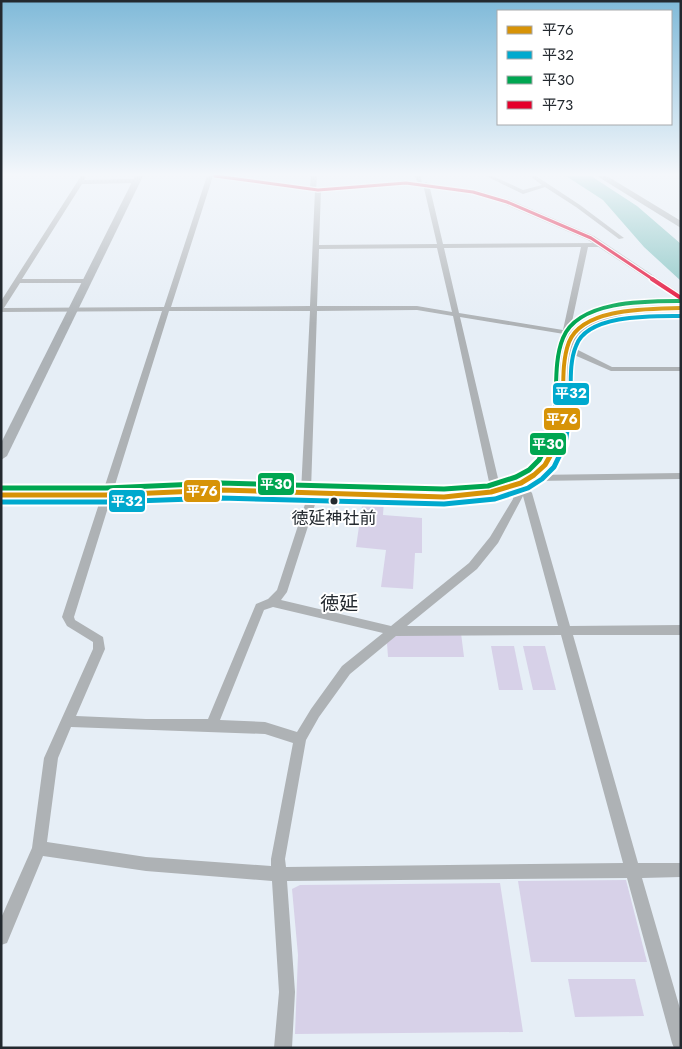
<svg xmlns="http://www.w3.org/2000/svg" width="682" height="1049" viewBox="0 0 682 1049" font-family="Jost,'Noto Sans JP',sans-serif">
	<rect width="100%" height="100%" fill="#e6eef6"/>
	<g fill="#d7d1e8">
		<path d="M363 499 384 500 383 515 422 518V553H415L413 589 381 587 386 550 356 547Z"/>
		<path d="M461 633 464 657H388L387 643 398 634Z"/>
		<path d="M491 646H514L523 690H499Z"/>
		<path d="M523 646H545L556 690H533Z"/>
		<path d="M626 880 647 962H531L518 881Z"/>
		<path d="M500 883 523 1032 295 1034 298 955 292 889 300 885Z"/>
		<path d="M568 979H635L644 1016 575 1017Z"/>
	</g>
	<path fill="#85c4c2" d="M566 176H591L637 206 681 244V281L644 247 603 200Z"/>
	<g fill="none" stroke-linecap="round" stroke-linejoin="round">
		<g fill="#aeb2b5" fill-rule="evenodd">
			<path d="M81 176H86L84 180 137 179 140 181 137 183 82 184 22 279H87L90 281 87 283H20L4 308 164 307 207 176H213L171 307 310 306 315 190 318 188 321 190 319 245 437 244 423 184 426 182 429 184 443 244 603 243 606 245 603 247H588L570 331 576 332V336L460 317 501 491 496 494 491 491 453 316 417 310 317 311 311 490H317L319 492 287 592 281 600 391 626 469 563 490 537 513 499 515 485 520 482 523 483 532 493 570 626 681 625V635H573L638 863H681V877L642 878 681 1012V1048H674L672 1043 627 878 287 881 295 992 292 1048H274L279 992 272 881 146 871 43 856 7 943 1 945V918L32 848 44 758 93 649V642L67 626 62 617 162 311 1 312V301ZM581 247 563 330 459 313 444 248ZM437 248 452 312 417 306H317L319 249ZM169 311H310L301 492 303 494 308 495 277 590 268 599 256 604 208 719H146L76 716 105 649 103 637 75 620 74 617ZM523 496 558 626H407L477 569 498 543ZM273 607 383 633 342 666 311 709 297 732 265 722 220 720 264 610ZM561 635 623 863 286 867 285 859 306 740 319 717 350 674 396 636ZM71 727 265 734 293 743 271 859V866L146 857 47 842 58 758Z"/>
			<path d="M311 176H317L316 189 313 191 310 189Z"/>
			<path d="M415 176H421L422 184H418Z"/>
			<path d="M486 176H493L523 190 542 185 530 176H536L580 205 624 238 619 239 576 207 545 187 523 194Z"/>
			<path d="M565 347 576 349 612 367H681V371H611L565 351Z"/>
			<path d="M681 473V479L533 481 528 478 533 475Z"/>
		</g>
		<g fill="#adb2b6" fill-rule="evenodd">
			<path d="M135 176H143L7 456 1 460V443Z"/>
			<path d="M210 176H231L318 188 406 181 476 190 510 200 594 236 681 294V301L588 240 504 204 472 194 406 185 318 192Z"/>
			<path d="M681 305V311C644 312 608 312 578 335 569 354 570 378 569 399 567 416 567 436 560 451 540 495 487 500 444 502L221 494 106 500H1V490H106L221 486 444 492C480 491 530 489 548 451 559 427 557 395 559 369 560 357 562 339 572 330 600 305 645 306 681 305Z"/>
		</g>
		<path fill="#a6acaf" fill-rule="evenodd" d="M597 176H607L681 221V228Z"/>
		<g stroke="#fff" stroke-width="7">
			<path id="bus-1-far1" d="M563 411C564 389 561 363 569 342 583 307 650 309 681 308"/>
		</g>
		<g stroke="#fff" stroke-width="9">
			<path id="bus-1" d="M1 495H106L221 490 444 497 491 492 521 483 534 475 545 465 558 442 563 410"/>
		</g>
		<g stroke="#fff" stroke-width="7">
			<path id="bus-2-far1" d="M570 411C572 390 568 365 576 346 587 314 653 316 681 316"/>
		</g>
		<g stroke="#fff" stroke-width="9">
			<path id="bus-2" d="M1 502H106L221 498 444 504 495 499 528 488 542 479 554 467 565 444 570 410"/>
		</g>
		<g stroke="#fff" stroke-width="7">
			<path id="bus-3-far1" d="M555 411C557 388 554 360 563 338 578 300 647 301 681 301"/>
		</g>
		<g stroke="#fff" stroke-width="9">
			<path id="bus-3" d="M1 488H106L221 483 444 489 488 486 516 477 529 470 539 460 550 439 556 410"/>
		</g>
		<g stroke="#fff" stroke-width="5.5">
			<path id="bus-4-far1" d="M215 176 318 190 406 183 473 192 507 202 591 238 654 280"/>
		</g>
		<g stroke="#fff" stroke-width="7">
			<path id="bus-4" d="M652 279 681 298"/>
		</g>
		<use href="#bus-1-far1" stroke="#d79307" stroke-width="4"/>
		<use href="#bus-1" stroke="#d79307" stroke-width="5"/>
		<use href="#bus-2-far1" stroke="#00a9ce" stroke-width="4"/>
		<use href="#bus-2" stroke="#00a9ce" stroke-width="5"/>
		<use href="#bus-3-far1" stroke="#00a651" stroke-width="4"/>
		<use href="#bus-3" stroke="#00a651" stroke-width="5"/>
		<use href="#bus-4-far1" stroke="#e4002b" stroke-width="3"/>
		<use href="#bus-4" stroke="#e4002b" stroke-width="4"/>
	</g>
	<linearGradient id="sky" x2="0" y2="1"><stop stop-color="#80bad9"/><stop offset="0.54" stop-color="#f4f7fb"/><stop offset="1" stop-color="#f4f7fb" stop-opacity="0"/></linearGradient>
	<rect width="682" height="323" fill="url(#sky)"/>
	<circle fill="#23292f" stroke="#fff" stroke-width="2" cx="334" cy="501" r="4.5"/>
	<g text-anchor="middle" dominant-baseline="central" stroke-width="4" stroke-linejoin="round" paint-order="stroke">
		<g font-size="17" fill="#23292f" stroke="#fff">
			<text x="334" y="518">徳延神社前</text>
		</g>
		<g font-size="19" fill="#23292f" stroke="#fff">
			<text x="339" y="603">徳延</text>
		</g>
	</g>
	<g stroke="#fff" stroke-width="2">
		<rect x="552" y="382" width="38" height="24" rx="5" fill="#00a9ce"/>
		<rect x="543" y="407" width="38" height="24" rx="5" fill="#d79307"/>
		<rect x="529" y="432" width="38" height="24" rx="5" fill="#00a651"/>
		<rect x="257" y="472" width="38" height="24" rx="5" fill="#00a651"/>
		<rect x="183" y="479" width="38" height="24" rx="5" fill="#d79307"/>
		<rect x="108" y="489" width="38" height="24" rx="5" fill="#00a9ce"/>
	</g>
	<g font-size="14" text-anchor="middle" font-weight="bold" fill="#fff">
		<text x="571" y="398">平32</text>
		<text x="562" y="424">平76</text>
		<text x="548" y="449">平30</text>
		<text x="276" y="489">平30</text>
		<text x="202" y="496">平76</text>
		<text x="127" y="506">平32</text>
	</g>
	<rect width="682" height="1049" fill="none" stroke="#23292f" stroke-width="5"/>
	<rect x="497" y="10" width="175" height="115" fill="#ffffff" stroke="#a7a9ac"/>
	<rect x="507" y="26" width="25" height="8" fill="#d79307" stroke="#a7a9ac"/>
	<text x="542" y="35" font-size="15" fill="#23292f">平76</text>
	<rect x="507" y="51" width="25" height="8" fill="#00a9ce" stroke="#a7a9ac"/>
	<text x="542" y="60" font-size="15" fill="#23292f">平32</text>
	<rect x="507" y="76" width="25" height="8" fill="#00a651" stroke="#a7a9ac"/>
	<text x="542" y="85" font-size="15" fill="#23292f">平30</text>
	<rect x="507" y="101" width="25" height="8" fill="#e4002b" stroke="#a7a9ac"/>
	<text x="542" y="110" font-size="15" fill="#23292f">平73</text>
</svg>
